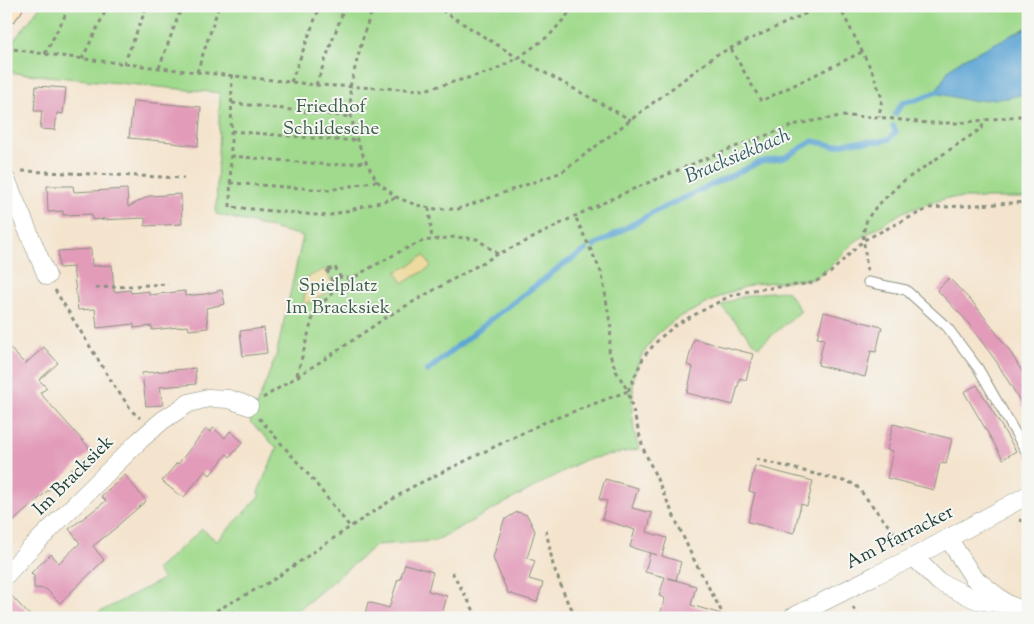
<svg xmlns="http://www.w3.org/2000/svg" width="1034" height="624" viewBox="0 0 1034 624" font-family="'Sorts Mill Goudy',serif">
	<rect width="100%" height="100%" fill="#f6f6f2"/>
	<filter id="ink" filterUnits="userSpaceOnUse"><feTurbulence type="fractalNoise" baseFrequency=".02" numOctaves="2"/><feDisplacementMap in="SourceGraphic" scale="10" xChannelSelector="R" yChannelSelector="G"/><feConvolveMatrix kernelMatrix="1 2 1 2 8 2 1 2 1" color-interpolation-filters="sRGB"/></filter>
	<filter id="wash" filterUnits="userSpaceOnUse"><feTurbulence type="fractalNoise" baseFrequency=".0096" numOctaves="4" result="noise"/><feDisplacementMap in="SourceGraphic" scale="20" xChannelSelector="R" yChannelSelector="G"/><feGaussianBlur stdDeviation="1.12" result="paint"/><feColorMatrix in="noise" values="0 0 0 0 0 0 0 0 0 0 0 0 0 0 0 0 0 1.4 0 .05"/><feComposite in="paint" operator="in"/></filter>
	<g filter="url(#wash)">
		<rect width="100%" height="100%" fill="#f4e4cd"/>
		<g fill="#a0da8d" stroke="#608c60">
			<path d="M40 6H1028V27L963 59 949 69 1007 98 1028 93V198H947L903 212 853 243 826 271 813 279 753 284 728 293 674 320 656 335 642 355 634 374 632 410 634 430 639 449 584 460 435 541 376 545 289 618H236L233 612 220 618H88L163 579 156 570 202 529 217 541 260 496 258 492 277 448 250 422 276 356 303 236 216 214 220 93 6 72V50L30 20Z"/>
			<path d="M787 291 801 311 758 347 721 306C741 294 763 292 787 291Z"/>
		</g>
		<g fill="#eeda9e" stroke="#868c69">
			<path d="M424 255 431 267 403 283 396 272 412 264Z"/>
			<path d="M325 269 333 285 330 291 303 305 308 277Z"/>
		</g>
		<path fill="#5da5d4" stroke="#3e7184" d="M1028 27V93L1007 98 971 101 935 93 949 69 963 59Z"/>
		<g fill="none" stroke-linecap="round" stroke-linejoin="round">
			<g stroke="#5da5d4" stroke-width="5.5">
				<path d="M895 114 903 102 918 99 942 90"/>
				<path d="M594 246 656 211 760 162 784 158 813 141 835 146 850 142 881 141 889 139 896 132 893 126"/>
				<path d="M427 371 480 328 561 266 586 250"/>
			</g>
		</g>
		<g id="blocks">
			<g fill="#e29bb9">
				<path d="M36 86 66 88 63 114 57 113 55 130 40 129 42 111H34Z"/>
				<path d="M133 101 201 107 198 146 172 143V142L129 138Z"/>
				<path d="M47 186H73L74 192 127 189 128 207 149 196 181 194 182 224 145 226V218L101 220 104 219 92 220V214L63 215V211L48 212Z"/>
				<path d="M91 249 92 266 112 265 114 292 130 290 131 293 149 291V295L185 291V296L205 294 222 290 225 304 206 308 208 328 189 330 188 326 152 330V326L134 328V324L97 328 95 309 78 310 73 267 59 268 58 251Z"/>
				<path d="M949 278 976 306 1009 350 1028 381V414L996 361 965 319 937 290Z"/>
				<path d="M824 312 882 327 876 352 871 351 865 377 818 365 824 339 817 338Z"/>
				<path d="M264 328 267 353 243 356 240 331Z"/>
				<path d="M694 339 753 354 746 380 740 378 733 405 687 393 693 367 687 365Z"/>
				<path d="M6 344 25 364 44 347 58 363 39 380 47 388 40 393 92 451 6 528Z"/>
				<path d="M195 368 196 384 160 387 163 405 146 406 142 373Z"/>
				<path d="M977 385 1016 451 1003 459 964 392Z"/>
				<path d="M893 424 952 439 946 464 940 463 934 490 887 478 893 451 887 450Z"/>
				<path d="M213 428 225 438 230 431 243 442 230 457 227 454 210 475 205 471 184 497 180 494 179 495 162 481 177 463 178 464 206 429 211 432Z"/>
				<path d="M755 466 813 481 807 506 801 504 794 533 748 522 755 493 749 491Z"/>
				<path d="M125 475 146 501 117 526V527L93 546 104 560 60 603 46 589 34 588V576L31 573 51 554 59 563 80 543 69 529 106 501 101 496Z"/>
				<path d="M605 479 638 488 632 508 652 513 647 532 667 538 662 556 681 562 676 580 668 578 696 586 691 605 721 614V618H659L665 598 659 596 665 577 645 572 650 553 657 555 630 547 635 530 602 519 607 501 599 499Z"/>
				<path d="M517 512 527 515 535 531 527 558 535 561 529 579 543 583 537 602 508 593 493 558 504 520Z"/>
				<path d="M405 564 433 572 428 591 447 596 441 618H364L368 602 389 608 398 579 400 580Z"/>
				<path d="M6 590 32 618H6Z"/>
			</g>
		</g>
	</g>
	<g filter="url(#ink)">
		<use href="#blocks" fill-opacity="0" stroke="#8a9080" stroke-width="1"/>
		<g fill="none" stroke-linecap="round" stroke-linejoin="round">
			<g stroke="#8a9080" stroke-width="11">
				<path id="service" d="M868 282 906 290 947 327 978 368 1028 455"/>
			</g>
			<g stroke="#8a9080" stroke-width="19">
				<g id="minor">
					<path d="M6 179 47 276"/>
					<path d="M948 538 973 577 1007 604"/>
					<path d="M914 557 939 582 977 600 1009 605 1028 612"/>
					<path d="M6 575 25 554 140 440 163 420 189 403 208 398 229 399 249 406"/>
					<path d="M791 618 876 575 914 557 1028 495"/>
				</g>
			</g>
			<g stroke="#8a9080" stroke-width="27">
				<path id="secondary" d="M6 11 10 6"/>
			</g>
			<g stroke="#8a9080" stroke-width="3" stroke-dasharray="4 4" stroke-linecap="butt">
				<path d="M374 6 365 30 350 87 351 117 357 140 366 162 377 181 396 197 416 205 436 209H458L562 172 716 55 822 6"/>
				<path d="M435 6 518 58 631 120"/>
				<path d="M839 6 872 71 882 98 879 117"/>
				<path d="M6 48 45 54 159 68 291 82 316 85 424 90 490 72 518 58 550 35 575 6"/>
				<path d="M731 49 761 101 862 52"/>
				<path d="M45 54 70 6"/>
				<path d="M82 59 108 6"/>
				<path d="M124 64 147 6"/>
				<path d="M159 68 182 6"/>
				<path d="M197 72 219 6"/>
				<path d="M232 75 230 207 327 216 395 198"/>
				<path d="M291 82 320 6"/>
				<path d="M316 85 345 6"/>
				<path d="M232 103 351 117"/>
				<path d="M231 131 335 140H357"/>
				<path d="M231 156 332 165 366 162"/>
				<path d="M22 171 184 178"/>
				<path d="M230 183 329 190 377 181"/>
				<path d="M429 208 432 240"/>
				<path d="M327 270 337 291"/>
				<path d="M328 270 335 267 340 277"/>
				<path d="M867 271 863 234 867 219 876 207 902 182 982 128 983 121"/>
				<path d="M331 281 340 277 351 279"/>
				<path d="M96 288 168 284"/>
				<path d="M55 290 115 387 133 412 140 418"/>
				<path d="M297 375 314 313 328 297 361 273 401 251 423 241 455 237 477 239 498 254"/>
				<path d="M263 398 331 355 388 316 498 254 527 241 575 216 631 190 716 154 797 124 841 116 879 117 901 120 927 123H958L1028 115"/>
				<path d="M259 418 313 480 350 527"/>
				<path d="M756 459 855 484 903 544"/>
				<path d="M1019 520 1028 522"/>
				<path d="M546 530 553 565 567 601 578 618"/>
				<path d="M452 572 478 618"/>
				<path d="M853 607 858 618"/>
				<path d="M202 618 270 582 350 527 410 488 543 423 628 391 616 371 609 352 611 329 602 274 575 216"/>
				<path d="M725 618 692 556 643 448 628 391 644 356 660 338 677 324 730 296 753 290 813 283 830 273 864 240 929 208 1028 202"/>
			</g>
			<use href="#service" stroke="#fff" stroke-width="9"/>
			<use href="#minor" stroke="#fff" stroke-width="18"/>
			<use href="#secondary" stroke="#fee5c5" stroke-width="25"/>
		</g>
	</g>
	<g text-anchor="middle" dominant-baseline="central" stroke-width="4" stroke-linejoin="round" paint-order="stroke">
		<g font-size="19" fill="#395c46" stroke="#f6f6f2">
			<text x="331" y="107">Friedhof<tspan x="331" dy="22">Schildesche</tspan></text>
			<text x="338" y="286">Spielplatz<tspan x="338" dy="22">Im Bracksiek</tspan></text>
		</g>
		<g font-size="19" fill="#1f3d34" stroke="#f6f6f2">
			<text transform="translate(74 476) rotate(-45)">Im Bracksiek</text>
			<text transform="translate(900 538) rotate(-27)">Am Pfarracker</text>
		</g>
		<g font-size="20" font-style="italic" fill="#325c64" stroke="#f6f6f2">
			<text transform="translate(738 157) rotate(-23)">Bracksiekbach</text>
		</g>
	</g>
	<rect width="1034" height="624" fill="none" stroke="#f6f6f2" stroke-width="25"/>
</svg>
